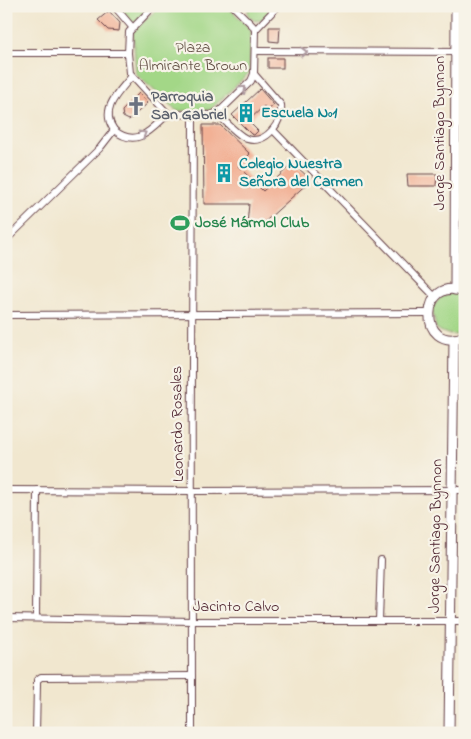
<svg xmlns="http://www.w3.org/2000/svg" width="471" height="739" viewBox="0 0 471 739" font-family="'Indie Flower',sans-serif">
	<rect width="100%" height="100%" fill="#f7f3e8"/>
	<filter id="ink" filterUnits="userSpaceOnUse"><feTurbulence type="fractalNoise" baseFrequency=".02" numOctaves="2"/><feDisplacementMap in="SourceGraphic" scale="10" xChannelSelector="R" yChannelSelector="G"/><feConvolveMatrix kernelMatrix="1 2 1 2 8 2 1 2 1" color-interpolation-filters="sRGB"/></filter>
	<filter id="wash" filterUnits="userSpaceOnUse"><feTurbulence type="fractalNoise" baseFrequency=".0096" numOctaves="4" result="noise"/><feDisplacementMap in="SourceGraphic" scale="20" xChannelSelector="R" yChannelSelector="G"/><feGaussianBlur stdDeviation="1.12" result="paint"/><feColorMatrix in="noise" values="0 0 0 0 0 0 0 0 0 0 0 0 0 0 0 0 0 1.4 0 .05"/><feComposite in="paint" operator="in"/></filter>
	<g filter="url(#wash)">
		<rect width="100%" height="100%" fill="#f1e7cf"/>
		<g fill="#a3d787" stroke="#767b59">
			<path d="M119 6H153L134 24Z"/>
			<path d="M160 6H227L251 30 249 73 210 110 177 111 136 74 133 32Z"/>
			<path d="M248 6H274L261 20 255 21 248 15Z"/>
			<path d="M454 293 465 297V332C455 337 445 335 436 328L432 308 441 297Z"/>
		</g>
		<g id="blocks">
			<g fill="#f2b195">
				<path d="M109 11 120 23 119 31 108 30 98 20Z"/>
				<path d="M269 27H280L279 42 269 41Z"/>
				<rect x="268" y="58" width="15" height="10"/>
				<path d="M260 89 274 105 268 110 264 106 248 121 258 131 254 135 251 134 232 115Z"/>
				<path d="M139 93 148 103 129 120 123 117 122 111Z"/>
				<path d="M203 125H220L250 154 238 166 263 191 293 163 311 180 257 229 247 224 249 204H204Z"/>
				<path d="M407 174H437L436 186H408Z"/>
			</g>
		</g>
	</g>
	<g filter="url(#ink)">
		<use href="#blocks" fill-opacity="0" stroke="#633d44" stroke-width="1"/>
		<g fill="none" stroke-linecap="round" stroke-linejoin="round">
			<g stroke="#633d44" stroke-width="8">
				<g id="minor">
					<path d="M114 6 132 27"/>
					<path d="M154 6 129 32 128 53 130 73 168 114 212 115 221 110 251 81 254 74 255 30 253 26 233 6"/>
					<path d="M255 30 278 6"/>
					<path d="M255 51 465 52"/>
					<path d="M6 53H128"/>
					<path d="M132 76C119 92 99 109 114 130 137 149 152 129 168 114"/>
					<path d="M217 113C225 121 236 134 247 139 266 145 283 122 281 105L254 74"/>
					<path d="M273 130 436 298"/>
					<path d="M6 240 100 148 114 130"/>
					<path d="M6 315 429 313"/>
					<path d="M6 490 193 491 465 490"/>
					<path d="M6 618 193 621H465"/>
					<path d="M36 618 37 490"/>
					<path d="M379 621 381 560"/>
					<path d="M36 733 37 685V680L41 677 192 676"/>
					<path d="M192 733C192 527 191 321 193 115"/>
				</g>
			</g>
			<g stroke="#633d44" stroke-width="11">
				<g id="tertiary">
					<path d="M455 290 456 6"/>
					<path d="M465 293C420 271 416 356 465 336"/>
					<path d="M449 733 454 339"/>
				</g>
			</g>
			<use href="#minor" stroke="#fff" stroke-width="6"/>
			<use href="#tertiary" stroke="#fff" stroke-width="9"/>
		</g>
		<defs><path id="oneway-chevron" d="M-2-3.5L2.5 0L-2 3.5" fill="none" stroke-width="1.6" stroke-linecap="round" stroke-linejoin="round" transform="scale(1.25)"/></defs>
		<g stroke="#ae9aa0">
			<use href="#oneway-chevron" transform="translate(304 52)"/>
			<use href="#oneway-chevron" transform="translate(243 89) rotate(-44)"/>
			<use href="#oneway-chevron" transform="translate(143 134) rotate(-30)"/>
		</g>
	</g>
	<defs>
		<g id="church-bare" transform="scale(1.5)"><path d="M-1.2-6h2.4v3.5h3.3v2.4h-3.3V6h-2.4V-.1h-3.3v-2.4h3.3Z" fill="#6b7280" stroke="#f7f3e8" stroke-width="2.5" paint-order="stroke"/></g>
		<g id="building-bare" transform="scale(1.5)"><path d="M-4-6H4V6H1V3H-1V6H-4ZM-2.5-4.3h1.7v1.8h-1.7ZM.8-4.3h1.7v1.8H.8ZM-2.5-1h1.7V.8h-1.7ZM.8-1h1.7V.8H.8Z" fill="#0f9aa8" stroke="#f7f3e8" stroke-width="2.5" paint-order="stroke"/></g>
		<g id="stadium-bare" transform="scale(1.5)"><path d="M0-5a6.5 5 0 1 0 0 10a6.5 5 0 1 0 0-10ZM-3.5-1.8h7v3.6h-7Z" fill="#2e9e5b" stroke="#f7f3e8" stroke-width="2.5" paint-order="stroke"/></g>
	</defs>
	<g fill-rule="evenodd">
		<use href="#church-bare" x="136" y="106"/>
		<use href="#building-bare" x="246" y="113"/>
		<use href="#building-bare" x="224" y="173"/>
		<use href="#stadium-bare" x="180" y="223"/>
	</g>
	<g text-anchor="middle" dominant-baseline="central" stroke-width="4.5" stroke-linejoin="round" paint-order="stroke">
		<g font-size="16" fill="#604d42" stroke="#f7f3e8">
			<text x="193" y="48">Plaza<tspan x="193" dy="18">Almirante Brown</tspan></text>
		</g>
		<g font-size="16" font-weight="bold" fill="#5b616d" stroke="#f7f3e8" text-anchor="start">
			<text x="151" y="97">Parroquia<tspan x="151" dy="18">San Gabriel</tspan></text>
		</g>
		<g font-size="16" font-weight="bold" fill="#0d838f" stroke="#f7f3e8" text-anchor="start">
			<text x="261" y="113">Escuela Nº1</text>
			<text x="239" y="164">Colegio Nuestra<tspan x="239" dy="18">Señora del Carmen</tspan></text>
		</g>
		<g font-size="16" fill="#4a1f2b" stroke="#f7f3e8">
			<text transform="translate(440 133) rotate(-90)">Jorge Santiago Bynnon</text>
			<text transform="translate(178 424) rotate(-91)">Leonardo Rosales</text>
			<text transform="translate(436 536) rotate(-89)">Jorge Santiago Bynnon</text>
			<text x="236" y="607">Jacinto Calvo</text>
		</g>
		<g font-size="16" font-weight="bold" fill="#27864d" stroke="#f7f3e8" text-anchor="start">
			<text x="195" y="223">José Mármol Club</text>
		</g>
	</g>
	<rect width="471" height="739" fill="none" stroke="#f7f3e8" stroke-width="25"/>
</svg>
